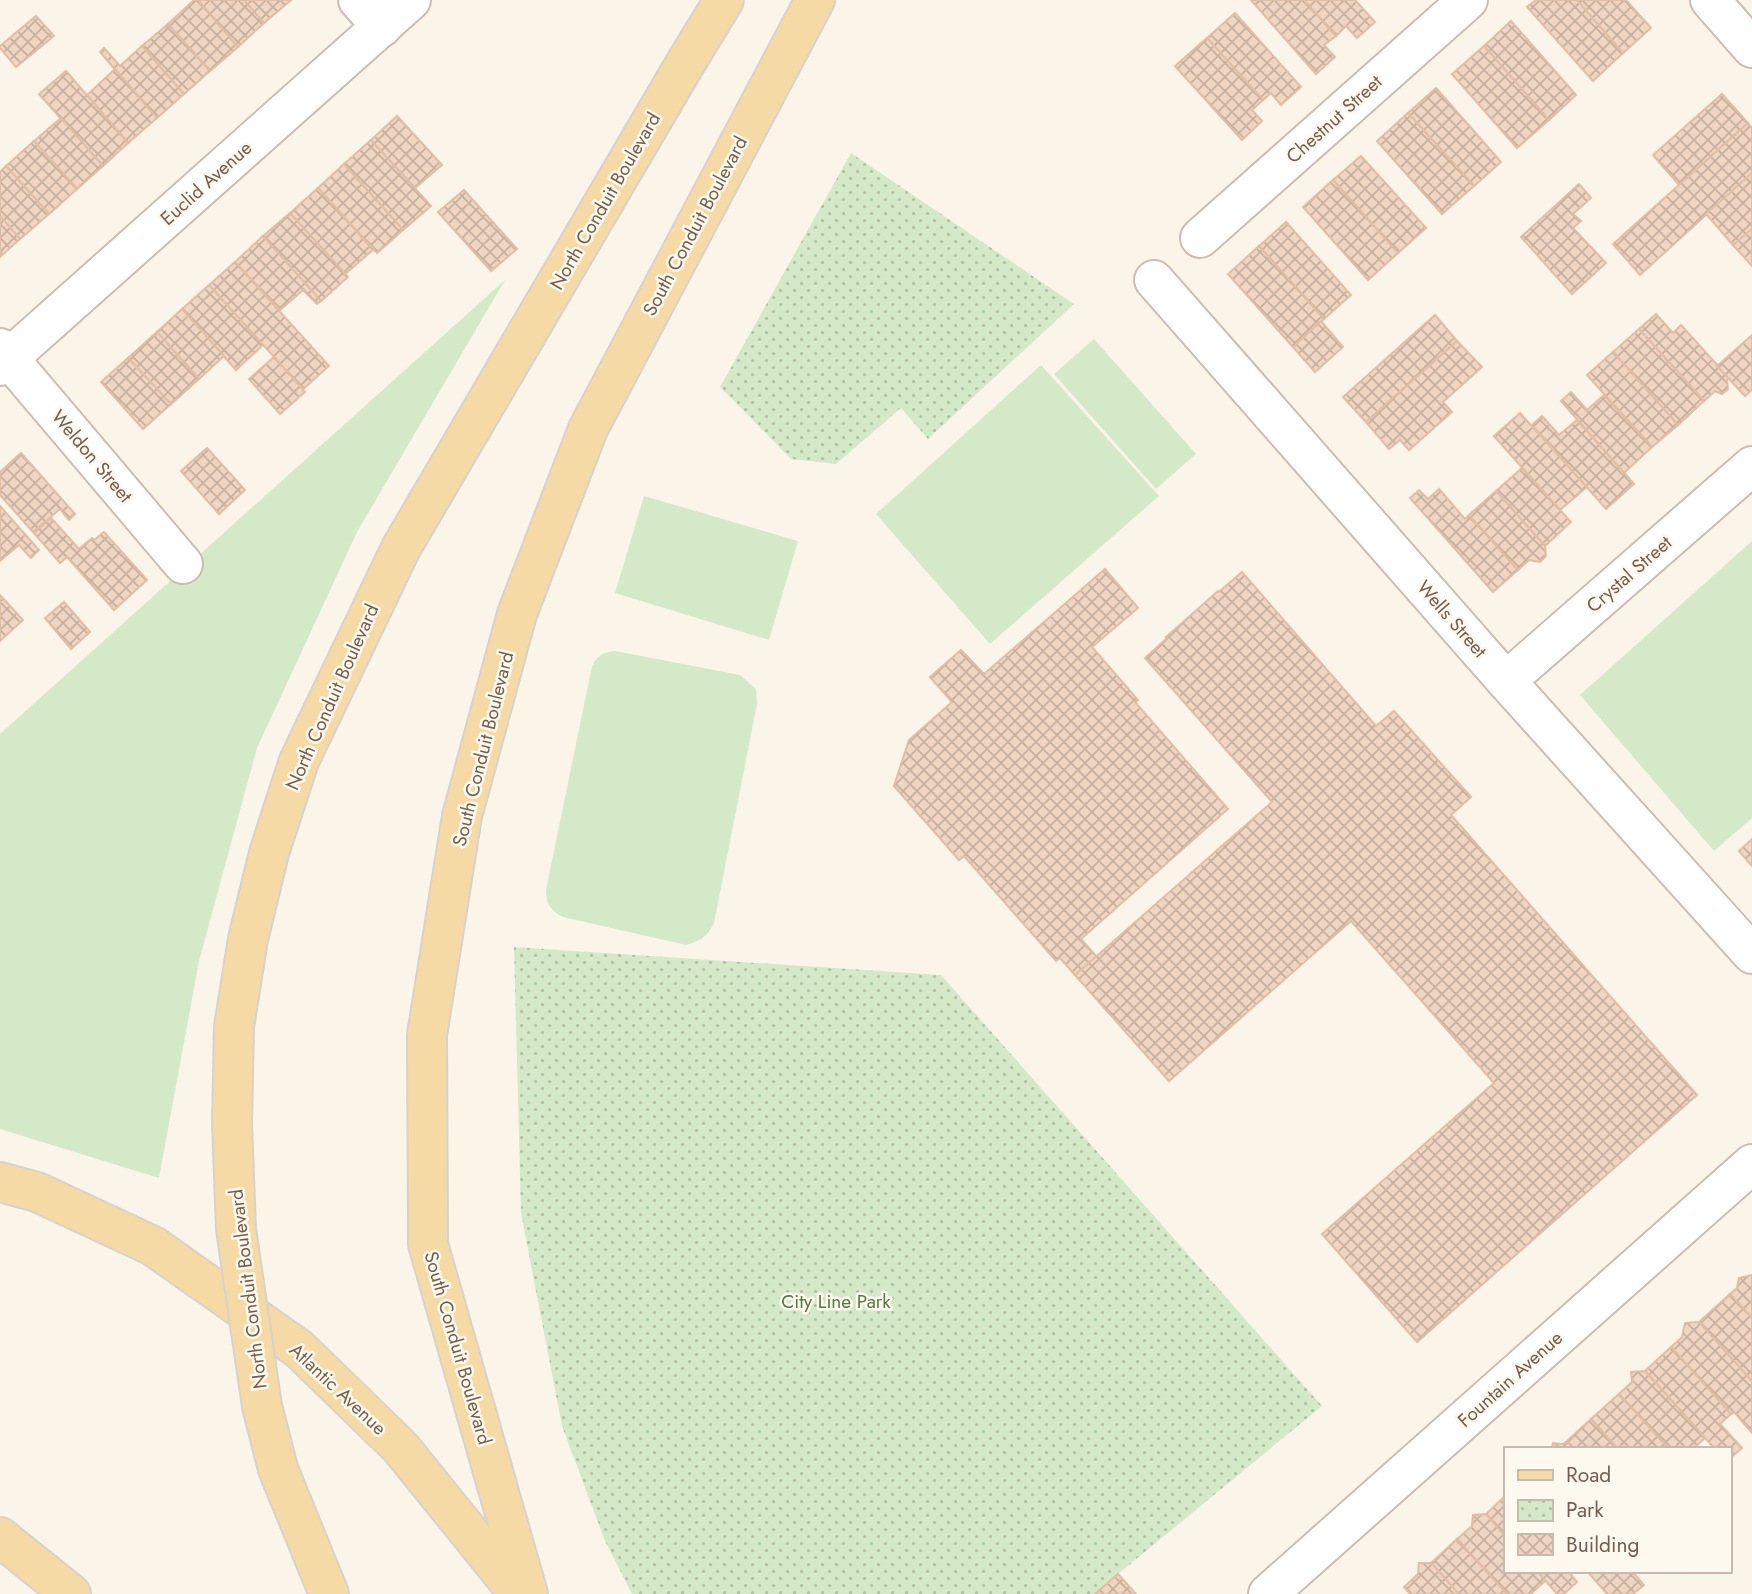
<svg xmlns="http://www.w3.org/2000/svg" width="1752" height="1594" viewBox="0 0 1752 1594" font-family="Jost,sans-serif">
	<defs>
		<pattern id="park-dots" width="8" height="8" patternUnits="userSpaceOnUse" patternTransform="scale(1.75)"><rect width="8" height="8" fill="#d4e9c8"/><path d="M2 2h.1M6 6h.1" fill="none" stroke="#b1c0a5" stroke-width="1.8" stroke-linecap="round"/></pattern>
		<pattern id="building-cross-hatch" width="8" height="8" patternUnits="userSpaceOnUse" patternTransform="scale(1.75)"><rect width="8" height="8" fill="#efd5c2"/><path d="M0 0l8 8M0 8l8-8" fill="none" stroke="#c6b0a0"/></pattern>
	</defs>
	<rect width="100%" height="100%" fill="#fbf5e9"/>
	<g fill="#d4e9c8">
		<path d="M505 280 357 532 257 748 199 961 159 1178 0 1129V734Z"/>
		<path d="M1094 339 1196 454 1156 489 1054 374Z"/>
		<path d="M1041 365 1159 496 990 644 876 514Z"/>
		<path d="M644 496 798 541 769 640 615 593Z"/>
		<path d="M1752 541V818L1714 851 1580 695Z"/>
		<path d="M615 651 740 675 756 689 757 704 714 923C708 936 700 941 686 945L563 917C551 911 546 904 546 890L592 666C597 656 603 652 615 651Z"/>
	</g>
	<g fill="url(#park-dots)">
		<path d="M851 153 1074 304 928 439 901 408 836 464 791 459 720 387Z"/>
		<path d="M514 947 941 975 1322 1406 1118 1574 1095 1594H632L605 1541 562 1426 521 1213Z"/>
	</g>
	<g fill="url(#building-cross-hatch)" stroke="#e1bda3" stroke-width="2">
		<path d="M194 0H198L238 47 210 71 168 24Z"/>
		<path d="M198 0H244L264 23 238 47Z"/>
		<path d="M244 0H291L264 23Z"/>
		<path d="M1251 0H1304L1336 36 1324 45 1335 57 1316 74Z"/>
		<path d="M1304 0H1355L1375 22 1357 38 1346 26 1336 36Z"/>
		<path d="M1536 0H1577L1623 53 1593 81 1527 7Z"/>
		<path d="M1577 0H1626L1651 28 1623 53Z"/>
		<path d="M1235 13 1301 87 1281 105 1271 93 1263 100 1207 38Z"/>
		<path d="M36 16 54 36 16 67 0 48V46Z"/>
		<path d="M1511 21 1576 95 1549 120 1484 46Z"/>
		<path d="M168 24 210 71 184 94 142 46Z"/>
		<path d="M1207 38 1263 100 1252 110 1262 121 1242 140 1175 66Z"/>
		<path d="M142 46 184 94 157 118 100 52 104 48 120 66Z"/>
		<path d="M1484 46 1549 120 1517 148 1452 74Z"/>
		<path d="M115 69 157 118 128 143 87 95Z"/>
		<path d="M66 71 128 143 103 166 39 94Z"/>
		<path d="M1436 88 1501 162 1474 186 1408 113Z"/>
		<path d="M1722 94 1748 123 1679 185 1653 155Z"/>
		<path d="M1408 113 1474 186 1442 214 1377 141Z"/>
		<path d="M397 116 442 165 415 188 371 140Z"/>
		<path d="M61 118 103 166 77 189 34 141Z"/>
		<path d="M1748 123 1752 128V173L1640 275 1613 244Z"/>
		<path d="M371 140 431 206 403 230 344 164Z"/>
		<path d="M34 141 77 189 49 214 6 166Z"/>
		<path d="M1361 156 1426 228 1398 253 1333 180Z"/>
		<path d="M344 164 403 230 377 253 318 188Z"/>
		<path d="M6 166 49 214 20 239 0 216V172Z"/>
		<path d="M1752 173V229L1733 245 1706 214Z"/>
		<path d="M1333 180 1398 253 1368 280 1303 207Z"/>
		<path d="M1579 184 1591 198 1573 214 1581 221 1573 228 1606 263 1572 294 1521 237Z"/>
		<path d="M318 188 373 250 345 274 290 213Z"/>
		<path d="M464 190 517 249 491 271 438 212Z"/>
		<path d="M290 213 348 277 321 301 263 236Z"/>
		<path d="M0 216 20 239 0 257Z"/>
		<path d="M1286 222 1351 295 1324 319 1259 246Z"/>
		<path d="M1752 229V266L1733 245Z"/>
		<path d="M263 236 321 301 317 304 303 290 280 310 235 262Z"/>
		<path d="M1259 246 1324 319 1293 347 1228 274Z"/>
		<path d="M235 262 329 366 303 389 209 285Z"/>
		<path d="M209 285 263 345 236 370 182 309Z"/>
		<path d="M182 309 224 356 199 379 157 332Z"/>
		<path d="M1656 314 1673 333 1681 325 1729 378 1727 380 1728 389 1722 394 1715 391 1704 401 1639 329Z"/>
		<path d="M1435 315 1457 341 1366 422 1343 397Z"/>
		<path d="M1321 321 1343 347 1315 372 1293 347Z"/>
		<path d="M1639 329 1704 401 1678 425 1613 352Z"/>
		<path d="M157 332 199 379 171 404 128 358Z"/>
		<path d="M1752 335V390L1745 396 1717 366Z"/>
		<path d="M1457 341 1482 367 1443 402 1452 412 1409 450 1400 440 1389 449 1366 422Z"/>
		<path d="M1613 352 1678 425 1652 447 1587 375Z"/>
		<path d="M274 357 305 392 280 414 249 379Z"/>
		<path d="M128 358 171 404 143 429 101 382Z"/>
		<path d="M1571 392 1587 410 1604 395 1652 447 1624 473 1561 401Z"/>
		<path d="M1520 413 1587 487 1560 510 1494 436Z"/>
		<path d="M1542 416 1559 435 1577 420 1634 484 1606 509 1532 425Z"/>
		<path d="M207 448 245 490 219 514 181 471Z"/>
		<path d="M21 453 75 514 69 520 60 509 33 532 0 495V472Z"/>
		<path d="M1522 468 1571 522 1545 546 1496 491Z"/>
		<path d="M1439 489 1465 519 1469 515 1518 570 1493 592 1410 498 1419 490 1428 499Z"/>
		<path d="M1496 491 1545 546 1546 556 1540 562 1529 560 1518 570 1469 515Z"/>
		<path d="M0 506 39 550 31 558 19 545 0 561Z"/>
		<path d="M51 518 79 549 92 538 94 540 104 532 147 580 114 610 67 557 60 563 34 533Z"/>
		<path d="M1105 569 1138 608 1092 647 1138 700 1135 702 1228 809 1081 939 1097 957 1075 975 1060 958 1056 961 964 856 959 860 894 786 909 740 952 702 930 677 961 650 984 674Z"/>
		<path d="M1242 572 1376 726 1394 711 1471 797 1451 815 1697 1095 1417 1342 1322 1234 1494 1083 1351 921 1169 1081 1075 975 1272 802 1145 658 1167 638 1166 637 1218 591 1219 592Z"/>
		<path d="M0 595 23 620 0 641Z"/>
		<path d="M64 602 90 632 71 649 45 618Z"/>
		<path d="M1752 839V866L1739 851Z"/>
		<path d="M1752 1275V1318L1730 1294 1737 1288 1739 1278Z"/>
		<path d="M1730 1294 1752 1318V1381L1699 1322Z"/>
		<path d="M1699 1322 1752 1381V1433L1734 1412 1731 1414 1671 1347 1682 1337 1685 1323Z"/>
		<path d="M1671 1347 1731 1414 1720 1424 1742 1448 1729 1459V1449H1715L1645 1371Z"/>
		<path d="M1645 1371 1705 1438 1693 1449H1669L1619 1394 1632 1382 1631 1372Z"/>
		<path d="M1619 1394 1669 1449H1618L1591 1419Z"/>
		<path d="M1591 1419 1618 1449H1574L1567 1441Z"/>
		<path d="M1567 1441 1574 1449H1552L1553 1443 1563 1444Z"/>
		<path d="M1505 1496V1536L1486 1514Z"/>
		<path d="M1486 1514 1505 1536V1571H1537L1545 1581 1531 1594H1507L1457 1539 1472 1526 1473 1515Z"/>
		<path d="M1457 1539 1507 1594H1459L1431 1563Z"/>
		<path d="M1419 1563H1431L1459 1594H1410L1404 1587 1418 1574Z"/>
		<path d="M1537 1571H1568L1577 1582 1564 1594H1557Z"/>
		<path d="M1587 1571H1632L1644 1585 1633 1594H1607Z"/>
		<path d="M1118 1574 1136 1594H1095Z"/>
	</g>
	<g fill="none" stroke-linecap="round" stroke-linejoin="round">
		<g stroke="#cdbdaf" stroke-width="42">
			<g id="minor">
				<path d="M358 0 382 27"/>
				<path d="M1710 0 1752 48"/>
				<path d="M1200 238 1468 0"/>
				<path d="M1154 280 1506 681 1752 954"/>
				<path d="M0 348 183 564"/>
				<path d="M0 366 411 0"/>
				<path d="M1506 681 1752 466"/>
				<path d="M1268 1594 1752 1164"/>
			</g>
		</g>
		<g stroke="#d8d2cd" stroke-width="42">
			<g id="major">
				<path d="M232 1124 234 1027 248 939 269 853 299 761 401 548 685 64 724 0"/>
				<path d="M0 1182 37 1192 153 1246 299 1349 400 1447 519 1594"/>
				<path d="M278 1469 329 1594"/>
				<path d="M0 1537 71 1594"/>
				<path d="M528 1594 428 1244 427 1035 462 816 517 614 588 429 815 0"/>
			</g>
		</g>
		<use href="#minor" stroke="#fff" stroke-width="38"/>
		<use href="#major" stroke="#f6daa6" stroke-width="38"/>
		<g stroke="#d8d2cd" stroke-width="42" stroke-linecap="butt">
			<path id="major-bridge" d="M232 1124 236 1229 262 1406 278 1469"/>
		</g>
		<use href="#major-bridge" stroke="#f6daa6" stroke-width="38"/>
	</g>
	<g text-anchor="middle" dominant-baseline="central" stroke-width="5" stroke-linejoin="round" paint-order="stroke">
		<g font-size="19" fill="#755d4e" stroke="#fef9ef">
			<text transform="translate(1334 119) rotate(-42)">Chestnut Street</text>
			<text transform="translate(206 183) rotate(-42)">Euclid Avenue</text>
			<text transform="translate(605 201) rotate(-60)">North Conduit Boulevard</text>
			<text transform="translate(695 226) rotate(-62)">South Conduit Boulevard</text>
			<text transform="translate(92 456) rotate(50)">Weldon Street</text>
			<text transform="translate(1629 574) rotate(-41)">Crystal Street</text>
			<text transform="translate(1452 619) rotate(49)">Wells Street</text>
			<text transform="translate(332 697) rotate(-66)">North Conduit Boulevard</text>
			<text transform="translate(483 749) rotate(-76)">South Conduit Boulevard</text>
			<text transform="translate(248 1289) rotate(-97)">North Conduit Boulevard</text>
			<text transform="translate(458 1348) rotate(74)">South Conduit Boulevard</text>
			<text transform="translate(1510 1379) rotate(-42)">Fountain Avenue</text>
			<text transform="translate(338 1389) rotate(43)">Atlantic Avenue</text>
		</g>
		<g font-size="19" fill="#547946" stroke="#fef9ef">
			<text x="836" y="1301">City Line Park</text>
		</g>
	</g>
	<rect x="1504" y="1447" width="228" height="126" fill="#fef9ef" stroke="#c7bbaf" stroke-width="2"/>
	<rect x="1518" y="1470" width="35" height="10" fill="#f6daa6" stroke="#c7bbaf" stroke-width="2"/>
	<text x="1566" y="1482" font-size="21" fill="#755d4e">Road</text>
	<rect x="1518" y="1500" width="35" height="21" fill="url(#park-dots)" stroke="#c7bbaf" stroke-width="2"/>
	<text x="1566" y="1517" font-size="21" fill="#755d4e">Park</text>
	<rect x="1518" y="1534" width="35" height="21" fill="url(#building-cross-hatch)" stroke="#c7bbaf" stroke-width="2"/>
	<text x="1566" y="1552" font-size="21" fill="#755d4e">Building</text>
</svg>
